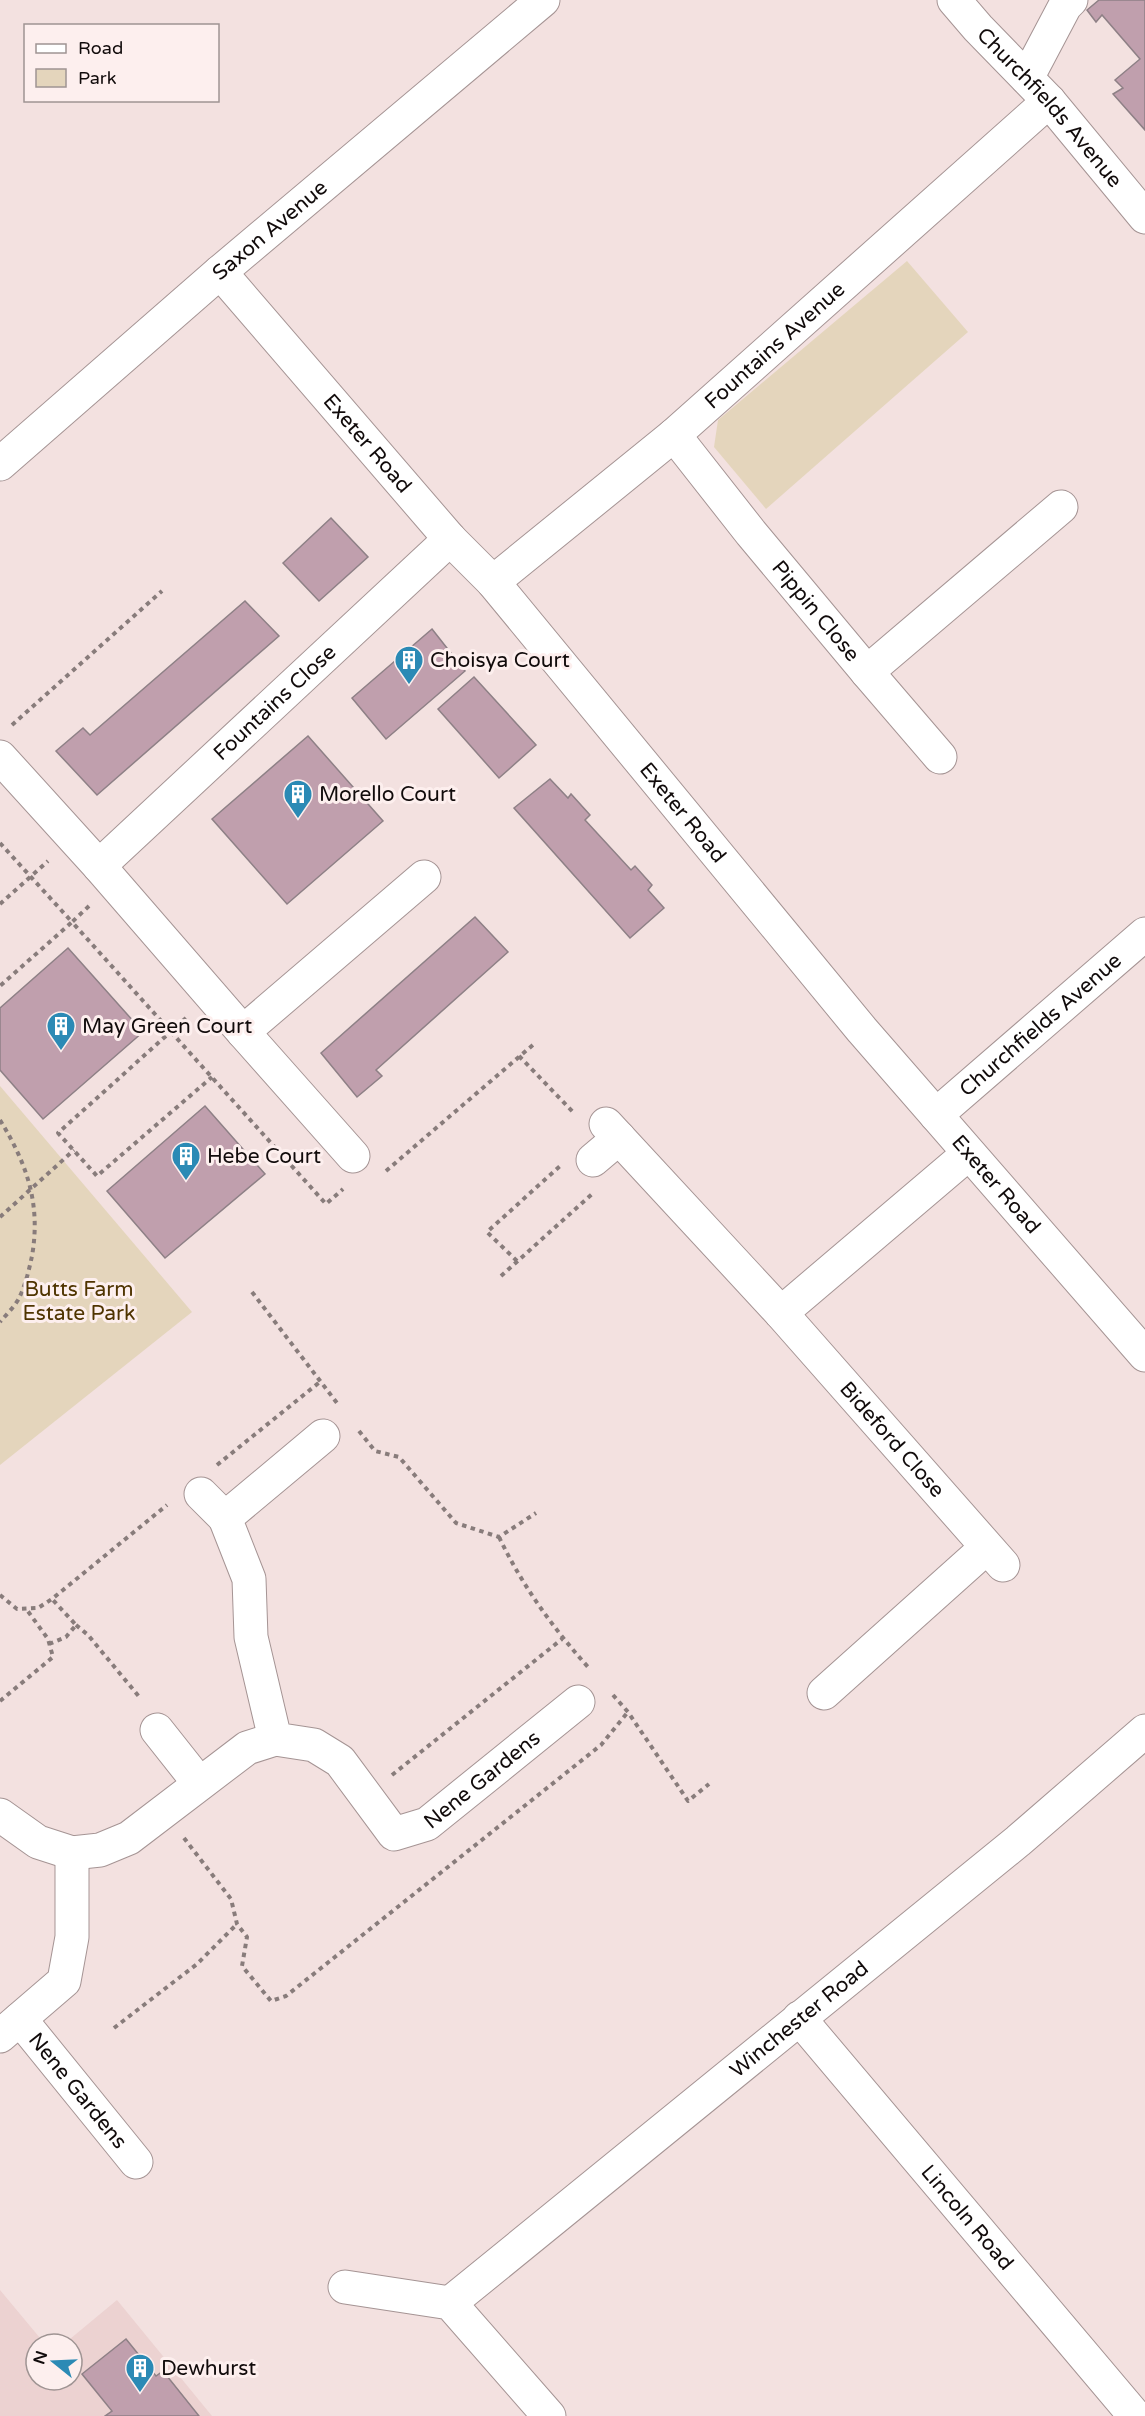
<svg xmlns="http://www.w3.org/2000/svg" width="1145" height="2416" viewBox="0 0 1145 2416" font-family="'Varela Round',sans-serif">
	<rect width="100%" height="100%" fill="#f3e1e0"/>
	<path fill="#ecd2d1" d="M0 2290 45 2344H36V2380H72V2344H64L117 2300 212 2416H0Z"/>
	<g fill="#e4d5bc">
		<path d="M907 261 968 332 766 509 714 447 718 420Z"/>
		<path d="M0 1086 192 1312 0 1465Z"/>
	</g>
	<g fill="#c09fad" stroke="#8e8086" stroke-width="1.5">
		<path d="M1099 0H1145V130L1113 94 1123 88 1115 80 1140 59 1102 15 1096 22 1087 10Z"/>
		<path d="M331 518 368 557 319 601 283 563Z"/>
		<path d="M245 601 279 636 97 795 56 751 83 728 90 735Z"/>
		<path d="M432 629 465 671 386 739 352 698Z"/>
		<path d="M474 677 536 745 499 778 438 709Z"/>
		<path d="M308 736 383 821 287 904 212 819Z"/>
		<path d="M550 779 568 798 571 794 590 815 585 820 631 870 635 866 652 885 648 890 664 908 630 938 514 808Z"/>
		<path d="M475 917 508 952 376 1070 382 1076 357 1097 321 1053Z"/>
		<path d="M68 948 143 1032 43 1119 0 1070V1008Z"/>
		<path d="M205 1106 265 1174 165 1258 107 1191Z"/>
		<path d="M126 2339 156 2376 163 2371 199 2416H105L112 2411 82 2374Z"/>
	</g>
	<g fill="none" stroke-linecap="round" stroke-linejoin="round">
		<g stroke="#a59494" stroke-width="35">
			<g id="minor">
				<path id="s1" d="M954 0 978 28 1049 101 1145 217"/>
				<path d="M1027 78 1065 6 1071 0"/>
				<path id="s2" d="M220 272 450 539 493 582 862 1030 1145 1355"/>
				<path id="s3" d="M674 435 751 533 867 672 1061 507"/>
				<path id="s4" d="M0 464 220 272 543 0"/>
				<path id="s5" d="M493 582 674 435 1049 101"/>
				<path d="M867 672 940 757"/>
				<path d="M0 757 99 866"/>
				<path id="s6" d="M424 877 243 1032 99 866 450 539"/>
				<path d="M243 1032 353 1156"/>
				<path id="s7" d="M936 1115 1145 934"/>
				<path id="s8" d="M606 1124 781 1313 1003 1565"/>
				<path d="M593 1160 619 1138"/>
				<path d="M781 1313 968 1154"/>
				<path id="s9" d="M323 1436 225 1518 249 1579 251 1637 275 1739 314 1745 340 1761 394 1834 427 1824 578 1702"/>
				<path d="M201 1494 225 1518"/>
				<path d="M824 1693 986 1548"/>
				<path d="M157 1730 199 1783"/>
				<path d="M0 1815 38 1842 72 1853 100 1850 129 1838 247 1748 275 1739"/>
				<path id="s10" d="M799 2018 1135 2416"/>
				<path id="s11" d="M20 2019 136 2162"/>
				<path d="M0 2036 64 1981 72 1937V1853"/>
				<path d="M345 2287 450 2303 549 2416"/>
				<path id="s12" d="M450 2303 1018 1841 1145 1731"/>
			</g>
		</g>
		<g stroke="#887c7b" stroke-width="4" stroke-dasharray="4.5 4.5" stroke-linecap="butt">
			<path d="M12 725 162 591"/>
			<path d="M0 843 72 922 0 986"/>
			<path d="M0 904 48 861"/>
			<path d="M89 906 72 922 326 1204 343 1189"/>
			<path d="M186 1018 58 1133 97 1176 212 1077"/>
			<path d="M519 1056 573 1112"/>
			<path d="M0 1120C27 1164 41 1204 32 1256 29 1270 25 1287 18 1300 13 1308 6 1315 0 1322"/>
			<path d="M386 1171 534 1044"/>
			<path d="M0 1217 74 1150"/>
			<path d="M517 1261 487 1232 560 1166"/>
			<path d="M501 1276 592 1194"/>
			<path d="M252 1292 337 1403"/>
			<path d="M359 1431 375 1451 399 1457 456 1523 499 1537 536 1513"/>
			<path d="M217 1465 321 1381"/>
			<path d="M499 1537C522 1585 552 1627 588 1667"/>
			<path d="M0 1595 17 1609 38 1608 52 1599 167 1505"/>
			<path d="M76 1625 88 1635 141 1699"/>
			<path d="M49 1644 66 1637 76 1625 52 1599"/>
			<path d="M613 1695 628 1712 688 1801 709 1784"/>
			<path d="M0 1701 53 1657 48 1639 27 1610"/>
			<path d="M392 1775 562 1639"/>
			<path d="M184 1838 231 1899 237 1924 247 1937 242 1966 271 2001 286 1996 601 1745 628 1712"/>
			<path d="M114 2028 197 1964 237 1924"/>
		</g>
		<use href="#minor" stroke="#fff" stroke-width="33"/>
	</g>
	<defs>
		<g id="building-pin" transform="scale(1.5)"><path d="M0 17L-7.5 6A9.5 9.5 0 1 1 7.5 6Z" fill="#2b8ab5" stroke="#fdefee"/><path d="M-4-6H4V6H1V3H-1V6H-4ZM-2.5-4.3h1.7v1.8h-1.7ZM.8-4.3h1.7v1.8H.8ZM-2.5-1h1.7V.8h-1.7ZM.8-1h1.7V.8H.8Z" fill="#fff"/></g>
	</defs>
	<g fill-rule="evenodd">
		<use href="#building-pin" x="409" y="660"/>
		<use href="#building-pin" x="298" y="794"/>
		<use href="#building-pin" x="61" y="1026"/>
		<use href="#building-pin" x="186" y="1156"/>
		<use href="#building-pin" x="140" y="2368"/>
	</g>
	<g text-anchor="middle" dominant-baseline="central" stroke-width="6" stroke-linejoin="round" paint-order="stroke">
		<g font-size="21" fill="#110b0b" stroke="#fdefee">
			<text stroke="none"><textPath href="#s1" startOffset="144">Churchfields Avenue</textPath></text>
			<text stroke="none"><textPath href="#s4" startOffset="357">Saxon Avenue</textPath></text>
			<text stroke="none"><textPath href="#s5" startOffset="368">Fountains Avenue</textPath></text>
			<text stroke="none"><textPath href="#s2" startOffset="226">Exeter Road</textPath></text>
			<text stroke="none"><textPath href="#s3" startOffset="226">Pippin Close</textPath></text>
			<text stroke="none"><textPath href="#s6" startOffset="698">Fountains Close</textPath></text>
			<text stroke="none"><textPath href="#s2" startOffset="712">Exeter Road</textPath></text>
			<text stroke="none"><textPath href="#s7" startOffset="138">Churchfields Avenue</textPath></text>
			<text stroke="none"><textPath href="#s2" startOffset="1198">Exeter Road</textPath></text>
			<text stroke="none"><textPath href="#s8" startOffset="426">Bideford Close</textPath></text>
			<text stroke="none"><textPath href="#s9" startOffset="622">Nene Gardens</textPath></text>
			<text stroke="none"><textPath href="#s12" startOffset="450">Winchester Road</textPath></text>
			<text stroke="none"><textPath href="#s11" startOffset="92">Nene Gardens</textPath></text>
			<text stroke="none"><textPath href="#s10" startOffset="261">Lincoln Road</textPath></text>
		</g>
		<g font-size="21" fill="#110b0b" stroke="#fdefee" text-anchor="start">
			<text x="430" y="660">Choisya Court</text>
			<text x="319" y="794">Morello Court</text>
			<text x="82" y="1026">May Green Court</text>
			<text x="207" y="1156">Hebe Court</text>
			<text x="161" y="2368">Dewhurst</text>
		</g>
		<g font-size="21" fill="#4f3400" stroke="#fdefee">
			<text x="79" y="1289">Butts Farm<tspan x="79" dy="24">Estate Park</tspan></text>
		</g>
	</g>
	<rect x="24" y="24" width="195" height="78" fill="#fdefee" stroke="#9f9493" stroke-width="1.5"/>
	<rect x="36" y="44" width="30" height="9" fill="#ffffff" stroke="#9f9493" stroke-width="1.5"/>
	<text x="78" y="54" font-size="18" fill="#110b0b">Road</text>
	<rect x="36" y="69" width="30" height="18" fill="#e4d5bc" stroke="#9f9493" stroke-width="1.5"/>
	<text x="78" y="84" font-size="18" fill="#110b0b">Park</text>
	<g transform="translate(54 2362) rotate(288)"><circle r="28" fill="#fdefee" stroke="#9f9493" stroke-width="1.5"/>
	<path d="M0-4.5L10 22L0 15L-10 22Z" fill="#2b8ab5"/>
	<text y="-9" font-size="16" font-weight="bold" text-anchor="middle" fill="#110b0b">N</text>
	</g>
</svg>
